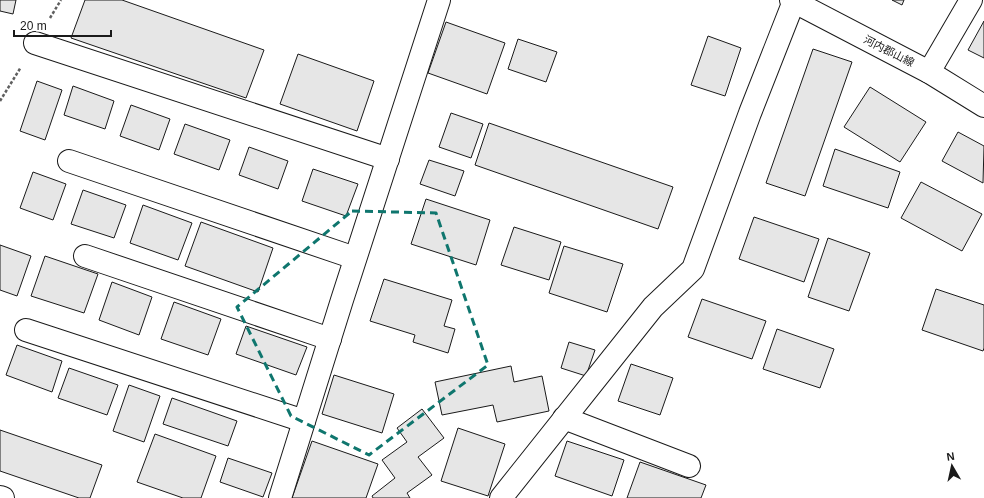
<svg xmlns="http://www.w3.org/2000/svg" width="984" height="498" viewBox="0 0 984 498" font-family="Arial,'Noto Sans JP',sans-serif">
	<rect width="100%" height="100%" fill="#fff"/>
	<g fill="#e6e6e6" stroke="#1a1a1a">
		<path d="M0 0H16L13 14 0 11Z"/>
		<path d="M85 0H122L264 50 246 98 71 38Z"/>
		<path d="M892 0H904L902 5Z"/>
		<path d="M984 21V58L968 50Z"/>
		<path d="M446 22 505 43 487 94 428 73Z"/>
		<path d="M708 36 741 48 725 96 691 85Z"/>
		<path d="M518 39 557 52 546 82 508 69Z"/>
		<path d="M813 49 852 62 805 196 766 183Z"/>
		<path d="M298 54 374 81 357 131 280 104Z"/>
		<path d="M37 81 62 90 45 140 20 131Z"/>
		<path d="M73 86 114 101 105 129 64 115Z"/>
		<path d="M870 87 926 122 900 162 844 127Z"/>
		<path d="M131 105 170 119 159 150 120 136Z"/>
		<path d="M451 113 483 124 471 158 439 147Z"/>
		<path d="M489 123 673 187 658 229 475 165Z"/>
		<path d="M185 124 230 140 219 170 174 154Z"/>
		<path d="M958 132 984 146 983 183 942 161Z"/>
		<path d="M249 147 288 161 278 189 239 175Z"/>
		<path d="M835 149 900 172 888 208 823 186Z"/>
		<path d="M429 160 464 171 455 196 420 184Z"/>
		<path d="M313 169 358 184 346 216 302 201Z"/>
		<path d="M33 172 66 184 53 220 20 208Z"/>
		<path d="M921 182 982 214 962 251 901 218Z"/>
		<path d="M83 190 126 205 114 238 71 224Z"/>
		<path d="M426 199 490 220 476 265 411 244Z"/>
		<path d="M143 205 192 223 178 260 130 243Z"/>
		<path d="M754 217 819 239 804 282 739 259Z"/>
		<path d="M201 222 273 248 258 292 185 266Z"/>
		<path d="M514 227 561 242 549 280 501 265Z"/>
		<path d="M828 238 870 253 849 311 808 297Z"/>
		<path d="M0 245 31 256 17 296 0 290Z"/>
		<path d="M564 246 623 264 607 312 549 293Z"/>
		<path d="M45 256 98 274 84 313 31 296Z"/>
		<path d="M384 279 452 300 444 326 455 329 448 353 413 342 415 335 370 321Z"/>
		<path d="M112 282 152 297 139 335 99 320Z"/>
		<path d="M936 289 984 305V348L983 351 922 330Z"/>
		<path d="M702 299 766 321 752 359 688 337Z"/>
		<path d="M174 302 221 319 208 355 161 339Z"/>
		<path d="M246 326 307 347 296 375 236 354Z"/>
		<path d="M777 329 834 349 820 388 763 369Z"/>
		<path d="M569 342 595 350 586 376 561 368Z"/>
		<path d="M17 345 62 361 52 392 6 375Z"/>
		<path d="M631 364 673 378 660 415 618 401Z"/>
		<path d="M511 366 514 382 542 376 549 411 497 422 493 405 442 415 435 382Z"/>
		<path d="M69 368 118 385 107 415 58 398Z"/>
		<path d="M334 375 394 394 382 433 322 414Z"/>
		<path d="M129 385 160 396 144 442 113 431Z"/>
		<path d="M172 398 237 421 228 446 163 424Z"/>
		<path d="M422 409 444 438 418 457 432 475 407 493 410 498H373L372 496 395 478 382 460 407 442 397 428Z"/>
		<path d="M458 428 505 444 488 496 441 481Z"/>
		<path d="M0 430 102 465 90 498H79L0 471Z"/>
		<path d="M155 434 216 456 201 498H183L137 482Z"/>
		<path d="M312 441 378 464 366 498H292Z"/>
		<path d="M567 441 624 460 612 496 555 476Z"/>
		<path d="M228 458 272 473 263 497 220 482Z"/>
		<path d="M640 462 706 485 701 498H627Z"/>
	</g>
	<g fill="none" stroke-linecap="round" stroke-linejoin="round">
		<g stroke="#1a1a1a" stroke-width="24">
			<g id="minor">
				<path d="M35 43 388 159"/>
				<path d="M929 72 971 0"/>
				<path d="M69 161 355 258"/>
				<path d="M85 256 330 339"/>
				<path d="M26 330 304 421"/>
				<path d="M564 418 689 466"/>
				<path d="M0 497 3 498"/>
				<path d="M280 498 342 300 439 0"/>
				<path d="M501 498 653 307 693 269 750 113 794 1"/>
			</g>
		</g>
		<g stroke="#1a1a1a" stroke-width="24">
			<path id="secondary" d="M791 0 929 72 984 106"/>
		</g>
		<g stroke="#5f5f5f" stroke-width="2.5" stroke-dasharray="3 2" stroke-linecap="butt">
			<path d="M50 18 61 0"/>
			<path d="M0 101 21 67"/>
		</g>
		<use href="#minor" stroke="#fff" stroke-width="22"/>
		<use href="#secondary" stroke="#fff" stroke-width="22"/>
	</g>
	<path fill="none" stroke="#0f766e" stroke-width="3" stroke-dasharray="8 5" stroke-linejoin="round" d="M352 211 436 213 488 365 369 455 291 416 237 307Z"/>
	<g text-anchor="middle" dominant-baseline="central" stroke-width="3" stroke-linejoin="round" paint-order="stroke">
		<g font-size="11" fill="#1a1a1a" stroke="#fff">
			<text transform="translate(889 51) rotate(27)">河内郡山線</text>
		</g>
	</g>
	<g transform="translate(952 466) rotate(351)" stroke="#ffffff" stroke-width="3" paint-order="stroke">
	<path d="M0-3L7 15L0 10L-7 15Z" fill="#1a1a1a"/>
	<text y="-6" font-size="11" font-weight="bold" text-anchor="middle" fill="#1a1a1a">N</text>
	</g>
	<path d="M14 30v6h97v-6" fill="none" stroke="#1a1a1a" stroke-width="2"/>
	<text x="20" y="30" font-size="12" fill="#1a1a1a" stroke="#ffffff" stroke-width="3" paint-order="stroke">20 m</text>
</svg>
